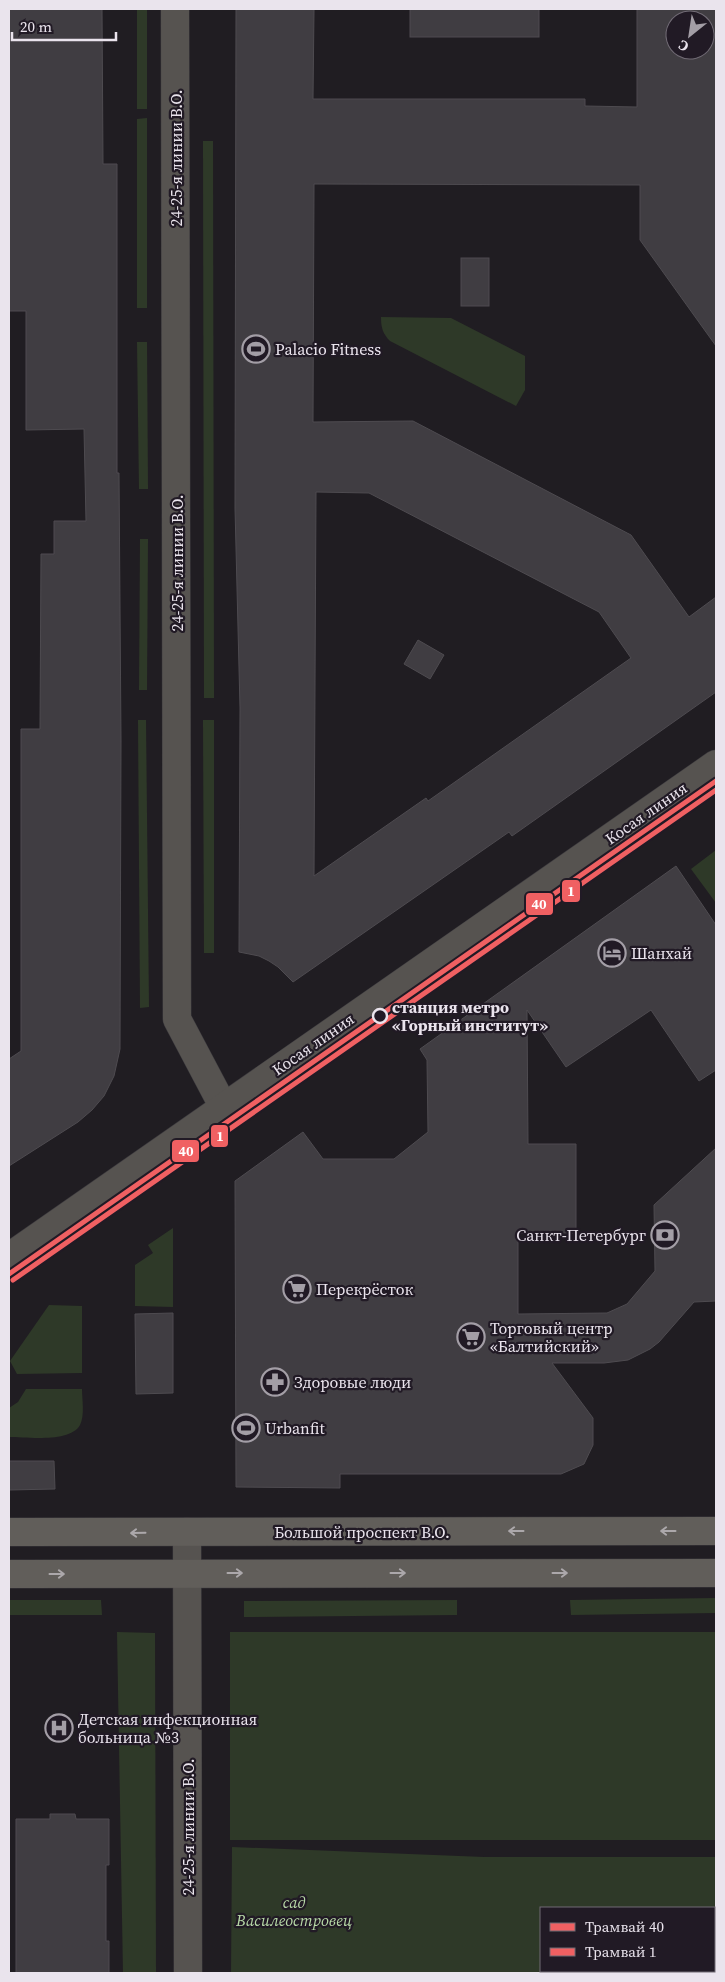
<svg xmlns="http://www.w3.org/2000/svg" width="725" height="1982" viewBox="0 0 725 1982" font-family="'Source Serif 4',serif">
	<rect width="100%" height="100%" fill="#201d22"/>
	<g fill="#2e3928" fill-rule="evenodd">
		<rect x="137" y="9" width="10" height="100"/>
		<path d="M147 118V308H137V119Z"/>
		<path d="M203 141H213L214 698H204Z"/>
		<path d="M381 317 451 318 525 356V390L516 406 390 341C383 334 381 328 381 317Z"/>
		<path d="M137 342H147L148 489H139Z"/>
		<path d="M140 539H148L147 690H139Z"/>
		<path d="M138 720H146L149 1007 140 1008Z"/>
		<path d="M203 720H214V953H204Z"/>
		<path d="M716 850V903L691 869Z"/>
		<path d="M173 1228V1307L135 1306V1265L153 1253 148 1245Z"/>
		<path d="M49 1305 82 1306V1373L17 1374 10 1361Z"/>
		<path d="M26 1389H82C82 1400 85 1415 80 1425 70 1443 27 1437 9 1437V1408L18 1402Z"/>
		<path d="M716 1598V1613L571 1615 570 1600Z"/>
		<path d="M9 1600H101L102 1615H9Z"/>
		<path d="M457 1600V1615L244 1617V1601Z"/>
		<path d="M117 1632 155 1633 156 1973H123Z"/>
		<rect x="230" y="1632" width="486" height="208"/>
		<path d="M232 1847 484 1857H716V1973H231ZM541 1908H714V1971H541Z"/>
	</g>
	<g fill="#403d42" stroke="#4e4b50" fill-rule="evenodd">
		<path d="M9 9H102L103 164H117V473H119L121 741 120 1049 114 1076 104 1096 92 1110 78 1122 9 1166V1059L21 1051V729H40L41 554H54V521H86L84 429 26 430V311H9Z"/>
		<path d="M236 9H314L313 99H585V106L637 107V9H716V346L640 240V185L314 184 313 422 413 421 631 535 689 617 716 597V692L512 836 509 832 293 982 278 967 269 961 259 956 239 952 240 708 235 508ZM675 20H705V50H675ZM316 492 369 493 599 612 631 658 428 801 426 798 314 876Z"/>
		<rect x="410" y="9" width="129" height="28"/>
		<rect x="461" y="258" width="28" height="48"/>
		<path d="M418 640 444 655 430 679 404 664Z"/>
		<path d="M676 866 716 925V1070L699 1081 651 1010 566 1067 527 1010 528 1144H576V1233H518V1314L607 1313 627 1304 655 1271 654 1205 716 1148V1301L694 1302 659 1342 650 1349 628 1360 604 1363H552L593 1418V1445L584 1464 561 1474H340V1488L236 1487 235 1181 303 1132 323 1159H394L428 1132 427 1060 420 1049Z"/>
		<path d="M173 1313V1393L136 1394 135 1314Z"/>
		<path d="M9 1461H54L55 1489 9 1490Z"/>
		<path d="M50 1814H75L76 1819H109V1865H106V1941H109V1973H16V1819H50Z"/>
	</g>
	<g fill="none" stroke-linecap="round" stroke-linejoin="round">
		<g stroke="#3c3a3e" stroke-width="29">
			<g id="minor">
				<path d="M175 9 177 1019 223 1106"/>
				<path d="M9 1257 716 764"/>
				<path d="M187 1532 188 1973"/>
			</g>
		</g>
		<g stroke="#3c3a3e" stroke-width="29">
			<g id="major">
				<path d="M9 1532 716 1531"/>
				<path d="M9 1574 716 1573"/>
			</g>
		</g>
		<use href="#minor" stroke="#565350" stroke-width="28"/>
		<use href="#major" stroke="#615e5a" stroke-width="28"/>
		<g stroke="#211a25" stroke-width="9">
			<path id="tram-1" d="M9 1274 716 781"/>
		</g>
		<g stroke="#211a25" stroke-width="9">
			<path id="tram-2" d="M13 1280 716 790"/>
		</g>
		<use href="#tram-1" stroke="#f06062" stroke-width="5"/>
		<use href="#tram-2" stroke="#f06062" stroke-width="5"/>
	</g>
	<defs><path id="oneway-shaft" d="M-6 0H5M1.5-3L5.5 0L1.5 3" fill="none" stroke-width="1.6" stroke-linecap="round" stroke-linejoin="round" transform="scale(1.25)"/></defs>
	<g stroke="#aca8ab">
		<use href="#oneway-shaft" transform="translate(516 1531) rotate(-180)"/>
		<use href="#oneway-shaft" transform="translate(668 1531) rotate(180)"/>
		<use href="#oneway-shaft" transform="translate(138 1533) rotate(179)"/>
		<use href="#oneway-shaft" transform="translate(235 1573)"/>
		<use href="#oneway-shaft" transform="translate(398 1573)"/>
		<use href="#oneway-shaft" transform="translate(560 1573)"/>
		<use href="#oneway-shaft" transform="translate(57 1574)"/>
	</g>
	<defs>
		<g id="stadium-ring" transform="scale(1.4375)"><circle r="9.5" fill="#211a25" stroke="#a39ea6" stroke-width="1.5"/><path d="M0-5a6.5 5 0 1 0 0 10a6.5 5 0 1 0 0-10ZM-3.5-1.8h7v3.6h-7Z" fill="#a39ea6"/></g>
		<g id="hotel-ring" transform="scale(1.4375)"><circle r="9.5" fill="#211a25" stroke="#a39ea6" stroke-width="1.5"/><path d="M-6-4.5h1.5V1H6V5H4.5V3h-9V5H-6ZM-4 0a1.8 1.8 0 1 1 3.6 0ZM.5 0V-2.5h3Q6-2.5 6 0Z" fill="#a39ea6"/></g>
		<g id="bank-ring" transform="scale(1.4375)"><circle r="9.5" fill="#211a25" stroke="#a39ea6" stroke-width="1.5"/><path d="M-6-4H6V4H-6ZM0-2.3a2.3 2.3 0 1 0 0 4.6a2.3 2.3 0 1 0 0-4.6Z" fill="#a39ea6"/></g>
		<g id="supermarket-ring" transform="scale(1.4375)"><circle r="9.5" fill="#211a25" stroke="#a39ea6" stroke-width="1.5"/><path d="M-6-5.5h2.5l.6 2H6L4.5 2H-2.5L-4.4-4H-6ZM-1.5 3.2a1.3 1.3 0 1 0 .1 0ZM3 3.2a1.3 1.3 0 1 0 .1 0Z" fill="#a39ea6"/></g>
		<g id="pharmacy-ring" transform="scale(1.4375)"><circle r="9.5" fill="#211a25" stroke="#a39ea6" stroke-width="1.5"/><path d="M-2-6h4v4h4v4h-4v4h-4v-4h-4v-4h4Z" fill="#a39ea6"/></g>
		<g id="hospital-ring" transform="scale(1.4375)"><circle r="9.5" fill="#211a25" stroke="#a39ea6" stroke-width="1.5"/><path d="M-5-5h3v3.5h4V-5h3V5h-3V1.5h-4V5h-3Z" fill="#a39ea6"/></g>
	</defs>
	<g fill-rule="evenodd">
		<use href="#stadium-ring" x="256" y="349"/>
		<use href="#hotel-ring" x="612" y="953"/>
		<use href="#bank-ring" x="665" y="1235"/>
		<use href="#supermarket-ring" x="297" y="1289"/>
		<use href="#supermarket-ring" x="471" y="1337"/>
		<use href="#pharmacy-ring" x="275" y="1382"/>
		<use href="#stadium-ring" x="246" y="1428"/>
		<use href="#hospital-ring" x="59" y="1728"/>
	</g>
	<circle fill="#211a25" stroke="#eae4ed" stroke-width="2.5" cx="380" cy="1016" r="7"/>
	<g text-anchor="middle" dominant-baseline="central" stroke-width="4.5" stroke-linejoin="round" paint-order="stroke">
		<g font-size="16" fill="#eae4ed" stroke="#211a25">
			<text transform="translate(176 158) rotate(-90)">24-25-я линии В.О.</text>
			<text transform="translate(177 563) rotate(-90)">24-25-я линии В.О.</text>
			<text transform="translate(646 813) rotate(-35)">Косая линия</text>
			<text transform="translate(313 1044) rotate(-35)">Косая линия</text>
			<text x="362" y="1532">Большой проспект В.О.</text>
			<text transform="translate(188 1827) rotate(-90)">24-25-я линии В.О.</text>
		</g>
		<g font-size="16" fill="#eae4ed" stroke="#211a25" text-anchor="start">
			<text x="275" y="349">Palacio Fitness</text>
			<text x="631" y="953">Шанхай</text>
			<text x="646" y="1235" text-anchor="end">Санкт-Петербург</text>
			<text x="316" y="1289">Перекрёсток</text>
			<text x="490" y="1328">Торговый центр<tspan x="490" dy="18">«Балтийский»</tspan></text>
			<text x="294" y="1382">Здоровые люди</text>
			<text x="265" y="1428">Urbanfit</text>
			<text x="78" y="1719">Детская инфекционная<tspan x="78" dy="18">больница №3</tspan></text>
		</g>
		<g font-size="16" font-weight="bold" fill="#eae4ed" stroke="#211a25" text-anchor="start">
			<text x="392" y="1007">станция метро<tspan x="392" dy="18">«Горный институт»</tspan></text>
		</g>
		<g font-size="16" font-style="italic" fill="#b7d9a7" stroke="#211a25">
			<text x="294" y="1902">сад<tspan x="294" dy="18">Василеостровец</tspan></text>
		</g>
	</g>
	<g stroke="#211a25" stroke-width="2">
		<rect x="561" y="879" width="20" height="24" rx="5" fill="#f06062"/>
		<rect x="525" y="892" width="29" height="24" rx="5" fill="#f06062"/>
		<rect x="210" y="1124" width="19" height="24" rx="5" fill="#f06062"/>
		<rect x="171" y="1139" width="29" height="24" rx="5" fill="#f06062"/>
	</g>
	<g font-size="14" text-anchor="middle" font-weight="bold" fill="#fff">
		<text x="571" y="896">1</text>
		<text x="539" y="909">40</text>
		<text x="220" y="1141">1</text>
		<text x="186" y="1156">40</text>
	</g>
	<rect width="725" height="1982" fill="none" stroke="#eae4ed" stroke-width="20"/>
	<rect x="540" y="1907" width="175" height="65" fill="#211a25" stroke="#716b75"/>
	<rect x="550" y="1923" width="25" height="8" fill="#f06062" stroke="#716b75"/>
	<text x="585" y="1932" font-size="15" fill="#eae4ed">Трамвай 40</text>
	<rect x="550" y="1948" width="25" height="8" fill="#f06062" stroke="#716b75"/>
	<text x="585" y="1957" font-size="15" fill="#eae4ed">Трамвай 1</text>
	<g transform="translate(690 35) rotate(210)"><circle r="24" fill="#211a25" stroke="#716b75"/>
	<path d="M0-4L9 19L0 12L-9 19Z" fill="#a39ea6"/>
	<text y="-8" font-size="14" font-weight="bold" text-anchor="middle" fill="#eae4ed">С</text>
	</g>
	<path d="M12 32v8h104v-8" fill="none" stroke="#eae4ed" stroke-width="2.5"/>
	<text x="20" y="32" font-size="15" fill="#eae4ed" stroke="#211a25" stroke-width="4" paint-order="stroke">20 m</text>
</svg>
